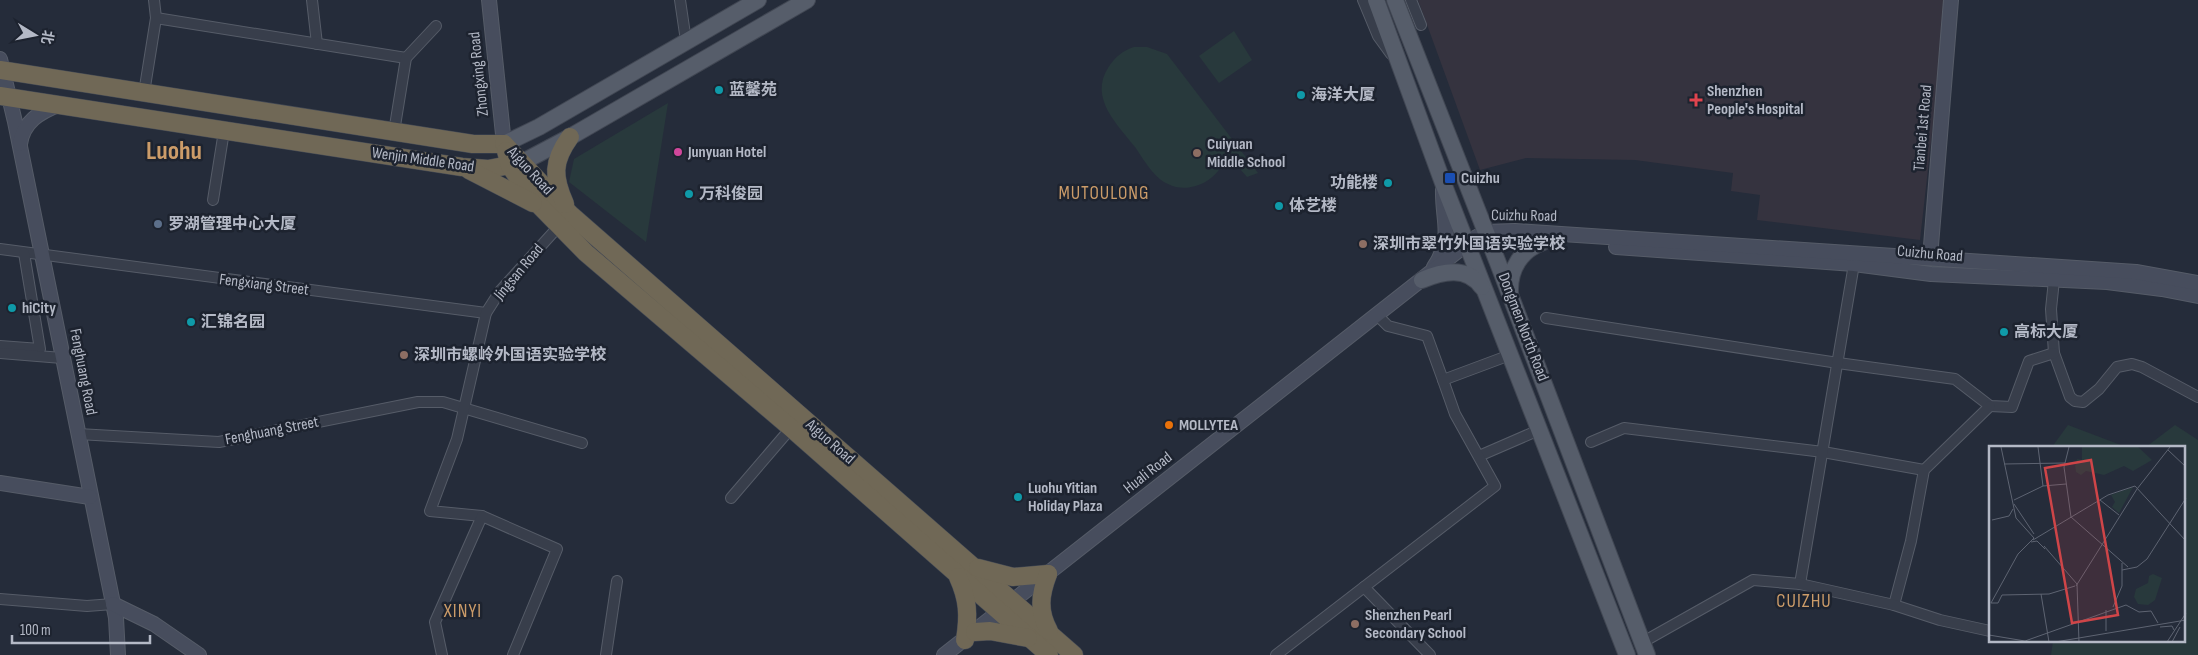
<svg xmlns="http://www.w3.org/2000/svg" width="2198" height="655" viewBox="0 0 2198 655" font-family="'Sofia Sans Condensed','Noto Sans SC',sans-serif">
	<rect width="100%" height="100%" fill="#252c3a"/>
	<path fill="#35333f" d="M1418 0H1947L1920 240 1757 220 1760 195 1731 191 1733 173 1635 160 1526 158 1480 170Z"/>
	<g fill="#28393c">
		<path d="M1234 31 1252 60 1219 83 1199 56Z"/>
		<path d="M1134 47H1147L1167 54 1258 173 1247 177 1226 153C1223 178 1191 196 1168 184 1154 178 1144 160 1135 147 1117 124 1089 98 1108 68 1115 57 1122 51 1134 47Z"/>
		<path d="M668 103 646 242 569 182 574 159Z"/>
		<path d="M2068 425 2126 447H2052Z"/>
		<path d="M2175 425 2198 440V655H2051L2053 641H2184V448L2146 447Z"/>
	</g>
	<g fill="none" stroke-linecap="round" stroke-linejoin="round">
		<g stroke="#565c68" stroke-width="12">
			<g id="street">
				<path d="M312 0 317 44"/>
				<path d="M680 0 686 41"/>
				<path d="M1363 0 1378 36 1391 54"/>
				<path d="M1411 0 1421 25"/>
				<path d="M156 18 406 58"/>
				<path d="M144 93 156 18 154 0"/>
				<path d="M394 132 406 58 436 26"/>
				<path d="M213 200 224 131"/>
				<path d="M0 249 486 313"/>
				<path d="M2054 280 2051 309 2054 353 2070 397 2075 401 2083 402 2099 389 2117 367 2132 364 2142 367 2198 397"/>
				<path d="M1377 315 1388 326 1427 336 1443 380"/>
				<path d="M1546 318 1838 363 1955 379 1990 406 2012 407 2029 361 2054 353"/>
				<path d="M0 346 40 349 24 253"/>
				<path d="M0 353 62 358"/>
				<path d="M78 434 219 442 418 402H443L582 443"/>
				<path d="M1591 442 1624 428 1823 452 1924 470"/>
				<path d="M1479 456 1539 430"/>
				<path d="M731 498 791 428"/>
				<path d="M482 516 430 511 457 439 486 313 500 291 559 226"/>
				<path d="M1800 584 1854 264"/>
				<path d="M1364 587 1430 655"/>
				<path d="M0 599 87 606 113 604"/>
				<path d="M1894 605 1911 541 1924 470 1990 406"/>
				<path d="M1643 642 1753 580 1800 584 1894 605 1940 620 1990 631"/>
				<path d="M442 655 435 622 482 516 557 549 513 655"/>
				<path d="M606 655 617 581"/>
				<path d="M1276 655 1495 486 1455 414 1443 380 1510 355"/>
			</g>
		</g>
		<g stroke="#565c68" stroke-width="16">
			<g id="secondary">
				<path d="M489 0 504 144"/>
				<path d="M0 59 15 122 116 618 118 655"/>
				<path d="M20 144C23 122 40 112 58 105"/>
				<path d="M1616 247 1854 264 1931 274 2107 282 2162 289 2198 296"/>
				<path d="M1930 258 1951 0"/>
				<path d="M1434 267C1454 238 1442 221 1443 189"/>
				<path d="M0 483 90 497"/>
				<path d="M113 604 154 624 199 655"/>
				<path d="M944 655 1473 239 1486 232 1515 231 2136 272 2198 283"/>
			</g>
		</g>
		<g stroke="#414753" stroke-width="18">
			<g id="primary">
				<path d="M1376 0 1443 183 1627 655"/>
				<path d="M1395 0 1498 263 1647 655"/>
				<path d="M504 144 539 127 758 0"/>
				<path d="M521 163 570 137 807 0"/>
				<path d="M1422 280C1443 271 1467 266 1482 287"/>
				<path d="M1510 293C1509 269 1521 250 1543 242"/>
			</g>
		</g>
		<g stroke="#434955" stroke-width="19">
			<g id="highway">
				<path d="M0 70 473 144H504"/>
				<path d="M0 96 462 167 488 169 521 163"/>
				<path d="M504 144 570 214 1074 655"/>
				<path d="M506 151 510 166 531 197 586 253 791 428 1049 655"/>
				<path d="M469 170 533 203"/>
				<path d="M565 204C553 177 552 162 570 137"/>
				<path d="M978 568 1013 577 1048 574"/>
				<path d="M1048 574C1040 595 1038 611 1049 631"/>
				<path d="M958 577C968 599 969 615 965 640"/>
				<path d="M975 632 990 631 1028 638"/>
			</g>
		</g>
		<use href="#street" stroke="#383e4b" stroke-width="10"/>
		<use href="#secondary" stroke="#474d5d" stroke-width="14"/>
		<use href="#primary" stroke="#565d6a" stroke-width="16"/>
		<use href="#highway" stroke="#706856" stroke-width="18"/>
	</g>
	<g fill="#0f9aa8" stroke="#1d232f" stroke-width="2">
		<circle cx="719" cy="90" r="5"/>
		<circle cx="1301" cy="95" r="5"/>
		<circle cx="1388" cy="183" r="5"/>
		<circle cx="689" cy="194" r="5"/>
		<circle cx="1279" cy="206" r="5"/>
		<circle cx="12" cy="308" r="5"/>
		<circle cx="191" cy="322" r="5"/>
		<circle cx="2004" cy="332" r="5"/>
		<circle cx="1018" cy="497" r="5"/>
	</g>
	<path fill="#e0444e" stroke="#1d232f" stroke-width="2" d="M1693.5 92.5h5v5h5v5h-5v5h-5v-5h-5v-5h5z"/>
	<circle fill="#d1479c" stroke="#1d232f" stroke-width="2" cx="678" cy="152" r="5"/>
	<g fill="#8d6e63" stroke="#1d232f" stroke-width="2">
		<circle cx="1197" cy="153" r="5"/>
		<circle cx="1363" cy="244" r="5"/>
		<circle cx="404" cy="355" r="5"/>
		<circle cx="1355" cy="624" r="5"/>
	</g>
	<rect fill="#1a4fb4" stroke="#1d232f" stroke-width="2" x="1444" y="172" width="12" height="12" rx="2.5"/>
	<circle fill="#5c6f8a" stroke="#1d232f" stroke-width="2" cx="158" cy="224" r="5"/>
	<circle fill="#e8710a" stroke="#1d232f" stroke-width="2" cx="1169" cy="425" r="5"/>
	<g text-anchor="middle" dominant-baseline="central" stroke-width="5" stroke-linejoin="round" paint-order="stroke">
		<g font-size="16" fill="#b4b9c6" stroke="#1d232f">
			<text transform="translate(479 74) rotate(-96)">Zhongxing Road</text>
			<text transform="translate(1923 128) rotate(-85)">Tianbei 1st Road</text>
			<text transform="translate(423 160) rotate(8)">Wenjin Middle Road</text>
			<text transform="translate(530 171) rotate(47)">Aiguo Road</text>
			<text transform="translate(1524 216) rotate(1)">Cuizhu Road</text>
			<text transform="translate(1930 254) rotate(5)">Cuizhu Road</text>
			<text transform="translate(519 272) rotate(-50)">Jingsan Road</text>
			<text transform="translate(264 285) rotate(7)">Fengxiang Street</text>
			<text transform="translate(1523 327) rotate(69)">Dongmen North Road</text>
			<text transform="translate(83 372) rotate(79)">Fenghuang Road</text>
			<text transform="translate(272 431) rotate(-11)">Fenghuang Street</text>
			<text transform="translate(830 442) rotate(41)">Aiguo Road</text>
			<text transform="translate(1148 473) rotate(-38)">Huali Road</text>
		</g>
		<g font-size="16" font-weight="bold" fill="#b4b9c6" stroke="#1d232f" text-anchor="start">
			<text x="729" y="90">蓝馨苑</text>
			<text x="1707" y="91">Shenzhen<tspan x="1707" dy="18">People's Hospital</tspan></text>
			<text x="1311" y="95">海洋大厦</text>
			<text x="1207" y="144">Cuiyuan<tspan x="1207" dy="18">Middle School</tspan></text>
			<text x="688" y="152">Junyuan Hotel</text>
			<text x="1461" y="178">Cuizhu</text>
			<text x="1378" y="183" text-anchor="end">功能楼</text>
			<text x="699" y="194">万科俊园</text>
			<text x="1289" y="206">体艺楼</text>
			<text x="168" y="224">罗湖管理中心大厦</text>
			<text x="1373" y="244">深圳市翠竹外国语实验学校</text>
			<text x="22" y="308">hiCity</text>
			<text x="201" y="322">汇锦名园</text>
			<text x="2014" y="332">高标大厦</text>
			<text x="414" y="355">深圳市螺岭外国语实验学校</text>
			<text x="1179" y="425">MOLLYTEA</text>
			<text x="1028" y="488">Luohu Yitian<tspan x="1028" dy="18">Holiday Plaza</tspan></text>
			<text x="1365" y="615">Shenzhen Pearl<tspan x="1365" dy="18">Secondary School</tspan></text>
		</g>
		<g font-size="19" letter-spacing="1" fill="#cc9c69" stroke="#1d232f">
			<text x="1104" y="193">MUTOULONG</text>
			<text x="1804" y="601">CUIZHU</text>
			<text x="463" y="611">XINYI</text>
		</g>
		<g font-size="26" font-weight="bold" fill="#cc9c69" stroke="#1d232f">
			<text x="174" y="151">Luohu</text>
		</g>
	</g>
	<g transform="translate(1989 446)">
		<rect width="196" height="196" fill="#252c3a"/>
		<path d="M93 1H149L163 14 144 25 135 20 115 29 97 25 92 29 87 26 86 19 88 13 93 14ZM144 41 130 67 123 61 126 56 122 49ZM164 128 173 132 166 154 159 159 149 158 145 151 147 143 159 137 160 130Z" fill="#28393c"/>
		<path fill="none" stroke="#5e6472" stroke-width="1" d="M49 1 54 40M80 1 75 21 82 71M179 4 197 21M15 18 76 17M25 54 54 40 77 38M111 54 130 69M25 58 45 88M82 71 139 121M3 74 20 70 24 63M44 94 119 49 146 40 197 95M42 96 48 95 56 103M55 100 88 138M133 124 148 121 158 113 197 52M88 138 90 196M87 140 148 43 181 1M52 148 60 196M2 157H9L13 149 60 148 86 140M2 157 29 108 45 92 27 72 12 1M124 161 133 140V117M117 164V185M171 181 183 180 185 184M0 189 36 195 137 159 150 166 162 165 169 177M66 196 197 174M178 196 197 167M183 196 191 181"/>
		<path fill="#cf4548" fill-opacity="0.15" stroke="#cf4548" stroke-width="2.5" d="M102 14 129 169 83 177 56 22Z"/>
		<rect width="196" height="196" fill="none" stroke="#b4b9c6" stroke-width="2.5"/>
	</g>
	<g transform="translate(35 35) rotate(100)" stroke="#1d232f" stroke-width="4" paint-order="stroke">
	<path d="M0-4L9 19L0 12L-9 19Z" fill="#b4b9c6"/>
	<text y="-8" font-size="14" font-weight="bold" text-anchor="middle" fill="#b4b9c6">北</text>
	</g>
	<path d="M12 635v8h138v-8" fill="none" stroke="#b4b9c6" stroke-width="2.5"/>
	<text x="20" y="635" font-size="15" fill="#b4b9c6" stroke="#1d232f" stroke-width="4" paint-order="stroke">100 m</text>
</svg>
